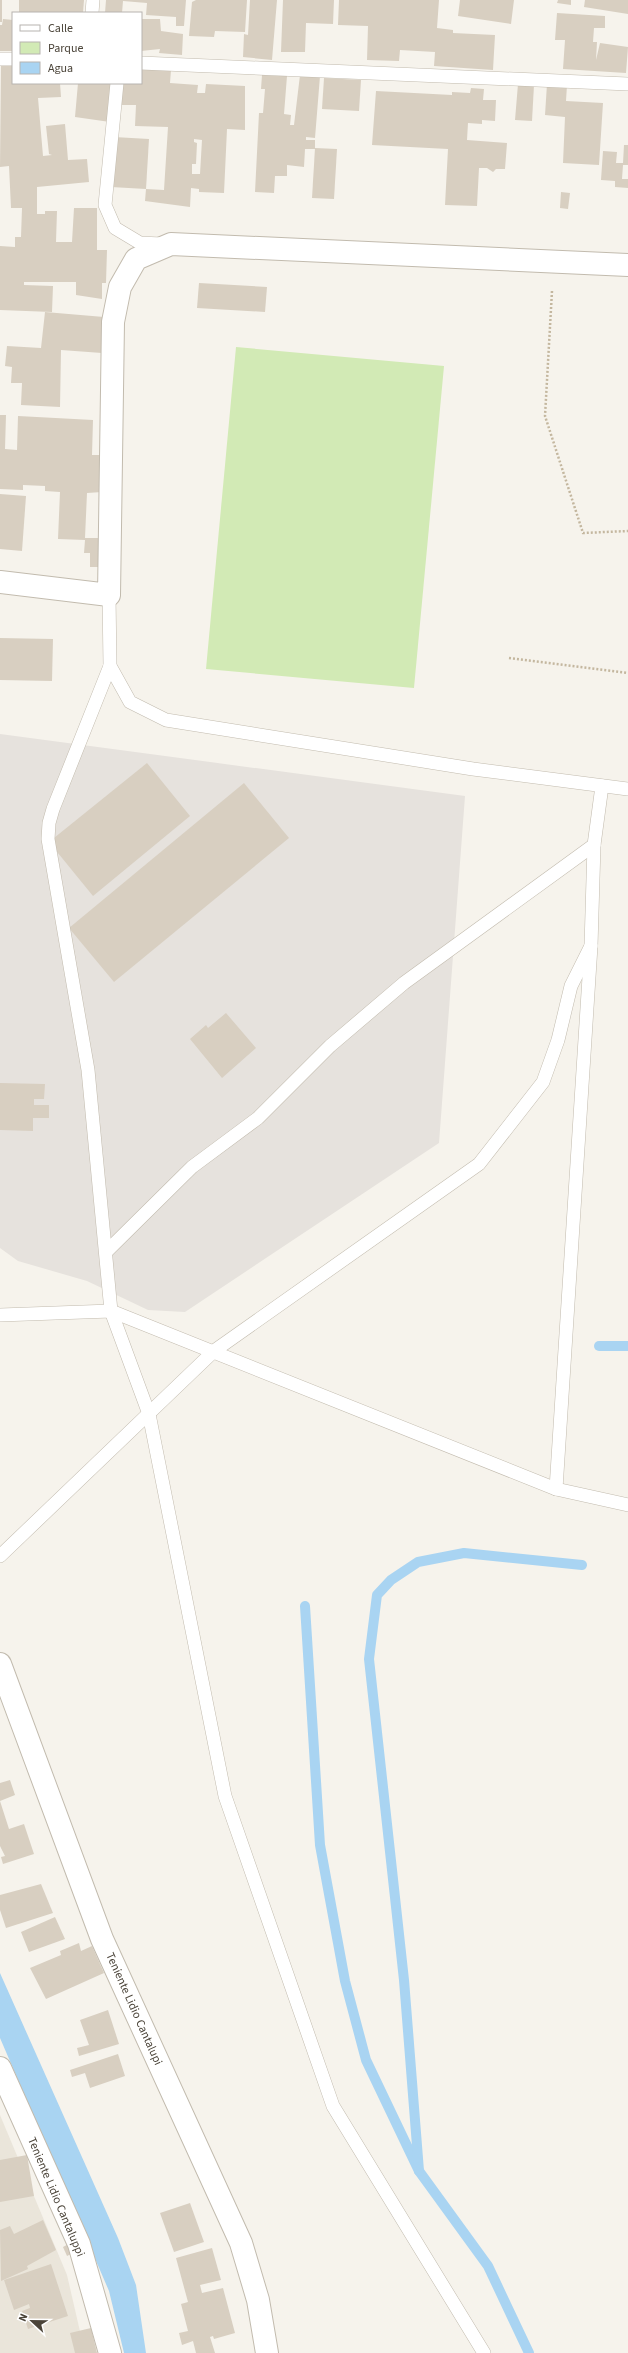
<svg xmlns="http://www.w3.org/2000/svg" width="628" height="2353" viewBox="0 0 628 2353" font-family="'Source Sans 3',sans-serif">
	<rect width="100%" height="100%" fill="#f6f3ec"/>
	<path fill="#eae5da" d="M0 2115 67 2275 85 2353H0Z"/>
	<path fill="#e6e2dd" d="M0 734 465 796 439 1143 185 1312 148 1310 87 1281 18 1261 0 1248Z"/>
	<path fill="#d2eab5" d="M236 347 444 366 414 688 206 669Z"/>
	<path fill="#a9d4f2" d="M0 1973 118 2238 136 2285 146 2353H124L109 2291 0 2038Z"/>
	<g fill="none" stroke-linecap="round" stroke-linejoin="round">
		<g stroke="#a9d4f2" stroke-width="10">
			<path d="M599 1346H628"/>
			<path d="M305 1606 320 1845 345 1981 366 2060 419 2171 488 2266 529 2353"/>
			<path d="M419 2171 404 1980 369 1659 377 1595 391 1580 418 1562 464 1553 582 1565"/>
		</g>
	</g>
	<g fill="#d8cfc1" fill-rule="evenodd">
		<rect x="0" y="0" width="2" height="22"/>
		<path d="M19 0H84L83 13H19Z"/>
		<path d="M106 0H186L184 26H176V17L146 15 147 3 123 1 122 13H105Z"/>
		<path d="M196 0H247L245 32 215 31 214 37 189 36 192 2Z"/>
		<path d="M250 0H277L272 60 243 57 244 34 248 35Z"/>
		<path d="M283 0H334L333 24 306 23 305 52H281Z"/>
		<path d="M339 0H439L437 28 453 30V33L495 35 493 70 434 66 435 52 400 50 399 61 367 60 368 26 338 25Z"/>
		<path d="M460 0H514L511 24 458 16Z"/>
		<path d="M558 0H571V5L557 3Z"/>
		<path d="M585 0H628V14L584 7Z"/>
		<path d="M557 13 605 16V28H594L593 42H597L596 60 600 43 628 47 626 73 563 69 565 40H555Z"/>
		<path d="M3 19 13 20V51H0V25H2Z"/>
		<path d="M141 19H160L161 31 183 34 182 55 159 53 160 49 141 51Z"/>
		<path d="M1 66H13V83H60L61 97 38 98 43 156 52 155 49 154 46 126 65 124 68 160 87 159 89 182 37 187V214H45V211H57L56 242H72L74 208H97V250H107L106 283H102V299L76 295V282H24V285L53 286 52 312 0 310V246L15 247V237H21L22 208H11L9 166 0 167Z"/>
		<path d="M141 69 171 70 170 83 198 85 197 93H205L206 84 245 86V130L227 129 224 193 199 192V189L191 188 190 207 145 201 146 189 164 190 168 127 135 126 136 105H119L120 83H141ZM194 139 202 140 200 174H192V164H196L197 143 194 142Z"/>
		<path d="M262 75 287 76 284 114 291 115 290 125H294L300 75 320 76 315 138 306 137V140H315V149H305L304 167 287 165V176H275L274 193 255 192 259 113H263L265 89H261Z"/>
		<path d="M324 78 361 80 359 111 322 109Z"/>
		<path d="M78 83H113L110 122 75 117Z"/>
		<path d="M518 84 534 85 532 121 515 120Z"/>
		<path d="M547 84 567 85 566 101 603 103 599 165 563 163 565 117 545 115Z"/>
		<path d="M471 88 484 89 483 100H496L495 121 482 120V124L468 123 467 140 507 143 505 169H496L493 172 487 168H479L477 206 445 205 448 149 372 145 376 91 452 95V92L470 93Z"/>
		<path d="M114 137 149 139 146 189 111 187Z"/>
		<path d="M624 145H628V165H623L622 179H628V188L615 187V181L601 180 603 151 617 152 616 163H623Z"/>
		<path d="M315 148 337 149 334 199 312 198Z"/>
		<path d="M561 192 570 193 568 209 560 208Z"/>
		<path d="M199 283 267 287 265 312 197 308Z"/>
		<path d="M45 312 104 317 102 353 61 350 60 407 21 405 22 383H11L12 367 5 366 7 346 41 348Z"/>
		<path d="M0 415H6L5 449 17 450 18 416 93 420 92 455H103L102 492 87 493 85 538H103L101 567H90V553H84L85 540 58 539 60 492 45 491V486L23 485V490L0 489Z"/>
		<path d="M0 494 26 496 22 551 0 549Z"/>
		<path d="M0 638 53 639 52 681 0 680Z"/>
		<path d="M147 763 190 816 93 896 49 842Z"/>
		<path d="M244 783 289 838 114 982 69 928Z"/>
		<path d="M226 1013 256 1048 222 1078 190 1039 206 1025 208 1028Z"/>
		<path d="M0 1083 45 1084 44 1099H34V1105H49V1118H33V1131L0 1130Z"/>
		<path d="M10 1780 15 1795 0 1801V1783Z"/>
		<path d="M0 1801 9 1829 24 1824 34 1854 3 1864 1 1857 5 1856 0 1846Z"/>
		<path d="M41 1884 53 1913 6 1928 0 1910V1895Z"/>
		<path d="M55 1917 65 1939 29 1952 21 1932Z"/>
		<path d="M79 1943 81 1951 92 1946 104 1973 46 1999 30 1968 61 1955 60 1951Z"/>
		<path d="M108 2010 119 2044 79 2056 77 2048 89 2045 80 2020Z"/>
		<path d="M118 2054 125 2076 90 2088 85 2073 72 2077 70 2070Z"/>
		<path d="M27 2155 34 2196 0 2202V2160Z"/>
		<path d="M190 2203 204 2242 174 2252 160 2213Z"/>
		<path d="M43 2220 56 2250 27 2266 28 2269 1 2281 0 2230 10 2226 14 2234Z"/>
		<path d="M74 2241 79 2250 67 2256 63 2247Z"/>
		<path d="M212 2248 221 2280 200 2285 202 2293 223 2288 235 2333 214 2339 213 2336 210 2337 215 2353H196L193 2341 182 2345 179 2333 188 2331 181 2304 188 2302 176 2258Z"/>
		<path d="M51 2264 68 2316 28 2329 22 2311 30 2308 29 2304 14 2310 4 2280Z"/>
		<path d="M91 2328 97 2353H75L70 2333Z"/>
	</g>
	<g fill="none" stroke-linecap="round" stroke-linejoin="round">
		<g stroke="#c2bbae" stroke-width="14">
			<g id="lane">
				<path d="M92 13 93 0"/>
				<path d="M0 59H13"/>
				<path d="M141 63 628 84"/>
				<path d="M117 83 105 205 115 228 140 243 161 244"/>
				<path d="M109 595 110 666 130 702 166 720 473 769 628 789"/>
				<path d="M110 666 53 809 49 823 48 839 88 1070 111 1311 149 1414 225 1796 333 2106 484 2353"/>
				<path d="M106 1252 192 1167 258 1118 330 1046 404 983 594 845"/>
				<path d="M0 1315 111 1311 556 1489 628 1505"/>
				<path d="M556 1489 591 946 594 845 602 786"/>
				<path d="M0 1556 214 1351 479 1164 543 1082 558 1040 571 986 591 946"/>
			</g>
		</g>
		<g stroke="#c2bbae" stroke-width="24">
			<g id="street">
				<path d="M0 582 109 595 113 322 120 287 136 259 171 244 628 265"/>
				<path d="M0 1664 102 1939 241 2243 258 2300 267 2353"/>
				<path d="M0 2068 79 2244 110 2353"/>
			</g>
		</g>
		<g stroke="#c4b79f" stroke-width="2.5" stroke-dasharray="2 2" stroke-linecap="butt">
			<path d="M552 291 545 416 583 533 628 531"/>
			<path d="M509 658 628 673"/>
		</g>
		<use href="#lane" stroke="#fff" stroke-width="13"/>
		<use href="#street" stroke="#fff" stroke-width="22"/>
	</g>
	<g text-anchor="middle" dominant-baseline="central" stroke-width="3" stroke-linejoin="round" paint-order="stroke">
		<g font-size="12" fill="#4b4439" stroke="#fff">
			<text transform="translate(134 2009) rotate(66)">Teniente Lidio Cantalupi</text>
			<text transform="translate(56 2197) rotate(67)">Teniente Lidio Cantaluppi</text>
		</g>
	</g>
	<rect x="12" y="12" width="130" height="72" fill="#ffffff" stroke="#b7b4b0"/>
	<rect x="20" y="25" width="20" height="6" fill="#ffffff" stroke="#b7b4b0"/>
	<text x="48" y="32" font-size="12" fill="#4b4439">Calle</text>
	<rect x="20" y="42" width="20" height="12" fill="#d2eab5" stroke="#b7b4b0"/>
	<text x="48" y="52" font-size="12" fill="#4b4439">Parque</text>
	<rect x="20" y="62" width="20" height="12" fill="#a9d4f2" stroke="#b7b4b0"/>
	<text x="48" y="72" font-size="12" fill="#4b4439">Agua</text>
	<g transform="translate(32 2321) rotate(292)" stroke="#ffffff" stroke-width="3" paint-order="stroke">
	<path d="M0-3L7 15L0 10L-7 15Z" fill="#4b4439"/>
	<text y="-6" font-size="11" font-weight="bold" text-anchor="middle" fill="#4b4439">N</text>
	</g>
</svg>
